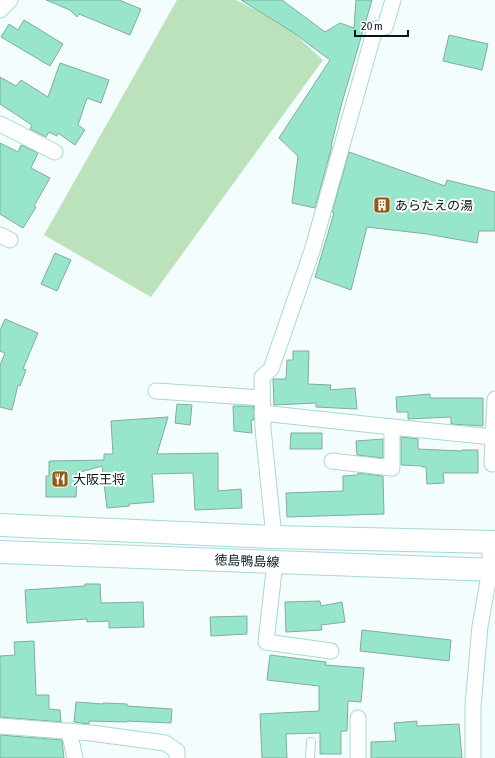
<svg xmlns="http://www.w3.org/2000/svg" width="495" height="758" viewBox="0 0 495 758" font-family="'Asap Condensed','Noto Sans JP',sans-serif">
	<rect width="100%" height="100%" fill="#f4fdfd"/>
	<path fill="#bbe2bb" d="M177 0H236L258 11 291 31 323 60 151 297 44 235Z"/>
	<g fill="#97e6cb" stroke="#82ac9d">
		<path d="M46 0H119L141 9 130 35 79 14 77 17 70 10Z"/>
		<path d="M241 0H282L325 32 340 23 354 28 356 0H372L341 106 331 146H332L315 208 292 203 298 156 279 138 330 60 291 31Z"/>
		<path d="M24 20 63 44 50 66 1 37 9 24 18 30Z"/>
		<path d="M449 35 488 44 482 70 443 61Z"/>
		<path d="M60 63 109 80 101 103 87 98 78 125 85 130 75 145 58 133 57 136 49 132 46 137 30 129 32 125 0 104V77L16 86 21 80 48 97Z"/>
		<path d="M0 143 18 152 21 145 38 153 31 168 50 178 34 206 36 207 23 228 0 214Z"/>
		<path d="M349 152 445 186 447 180 495 192V231H479L477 243 427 234 367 227 351 290 315 277 334 213 332 212Z"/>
		<path d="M55 253 71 260 57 291 41 284Z"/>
		<path d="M5 319 38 333 23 369 26 370 20 386 18 385 12 410 0 407V365L5 353 0 351V330Z"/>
		<path d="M293 351H309L308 384 331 385 330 390 355 388 357 409 316 407V403L274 405 273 379H286L287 360H293Z"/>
		<path d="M430 394V398H483V426L451 424V417L408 419V412H397L396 397Z"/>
		<path d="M177 404 192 405 190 425 175 423Z"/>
		<path d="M233 406H254V420H251L252 433 234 431Z"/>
		<path d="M168 417 157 454 218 453V491L241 489 242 508 195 510 193 473 152 474 154 502 129 504V506L107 508 102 466 77 473 76 497H46V476H49V461L104 460V454H113L111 421Z"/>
		<path d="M291 433H322V449H290Z"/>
		<path d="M401 437 418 439V449L462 451V450H478V473H443L444 483 427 484 426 467H422V466L401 465Z"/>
		<path d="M383 439V458L357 455 356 441Z"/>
		<path d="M358 473 383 476 384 514 287 517 286 493 343 491V476L358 475Z"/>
		<path d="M85 584H100L101 603 143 602 144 627 109 628V621L87 622V619L27 623 25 590 85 586Z"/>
		<path d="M320 601 321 606 342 602 345 622 321 625 322 630 286 632 285 602Z"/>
		<path d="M247 616V634L211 636 210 617Z"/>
		<path d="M362 630 451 640 449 661 360 651Z"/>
		<path d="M34 641 36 695H49V709L60 710 61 722 0 717V656L15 655 14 642Z"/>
		<path d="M270 655 326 662 325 665 364 668 361 702 348 701 347 731H341V754H320V733L286 734 287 758H262L260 714 319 711V686L267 680Z"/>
		<path d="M76 702 103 704V703L127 704V706L172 709 171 723 127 721V722L89 721V724L74 722Z"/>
		<path d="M417 721V726L459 724 462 758H371V742L396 741 394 723Z"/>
		<path d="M0 735 62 740 64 758H0Z"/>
	</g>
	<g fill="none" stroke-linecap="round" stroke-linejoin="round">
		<g stroke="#a7d7d8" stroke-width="10">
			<path id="lane" d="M310 758 311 742"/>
		</g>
		<g stroke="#a7d7d8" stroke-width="17">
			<g id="street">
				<path d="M0 10 10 0"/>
				<path d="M0 124 55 152"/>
				<path d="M0 235 10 240"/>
				<path d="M156 391 262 398"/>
				<path d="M262 413 392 427 493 437"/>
				<path d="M332 461 392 468V427"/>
				<path d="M492 464 495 399"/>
				<path d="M274 537 263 429 262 377 271 369 312 251 375 29 385 27 393 0"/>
				<path d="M275 562 266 642 331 651"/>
				<path d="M358 718V758"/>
				<path d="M0 726 91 733 165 743 177 751V758"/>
				<path d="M69 731 75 758"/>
				<path d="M473 758V706L480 626 490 570V542"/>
			</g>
		</g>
		<g stroke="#a7d7d8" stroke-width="24">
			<g id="primary">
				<path d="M0 525 274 537 495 542"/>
				<path d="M0 552 495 570"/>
			</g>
		</g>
		<use href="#lane" stroke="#fff" stroke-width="8"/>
		<use href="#street" stroke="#fff" stroke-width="15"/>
		<use href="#primary" stroke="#fff" stroke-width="22"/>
	</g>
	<defs>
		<g id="building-square" transform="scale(0.9)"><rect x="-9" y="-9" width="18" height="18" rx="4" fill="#935a15" stroke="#fff"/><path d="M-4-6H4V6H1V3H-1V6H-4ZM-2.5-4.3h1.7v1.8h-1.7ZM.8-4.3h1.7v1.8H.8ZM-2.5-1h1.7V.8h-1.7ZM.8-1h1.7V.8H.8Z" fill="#fff"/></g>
		<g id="restaurant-square" transform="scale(0.9)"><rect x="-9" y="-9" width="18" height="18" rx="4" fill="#935a15" stroke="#fff"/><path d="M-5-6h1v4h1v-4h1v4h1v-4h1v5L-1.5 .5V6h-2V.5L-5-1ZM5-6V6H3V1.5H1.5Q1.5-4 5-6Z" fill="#fff"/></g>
	</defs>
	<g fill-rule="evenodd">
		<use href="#building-square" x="382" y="205"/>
		<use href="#restaurant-square" x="60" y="479"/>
	</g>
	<g text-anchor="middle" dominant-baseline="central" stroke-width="4" stroke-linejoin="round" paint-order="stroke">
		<g font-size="13" fill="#051718" stroke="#fff" text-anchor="start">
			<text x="395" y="205">あらたえの湯</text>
			<text x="73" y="479">大阪王将</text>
		</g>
		<g font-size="13" fill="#051718" stroke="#fff">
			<text transform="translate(247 561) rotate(2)">徳島鴨島線</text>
		</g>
	</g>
	<path d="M355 30v6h53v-6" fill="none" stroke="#051718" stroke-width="2"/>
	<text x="361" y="30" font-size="12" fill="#051718" stroke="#ffffff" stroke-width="3" paint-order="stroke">20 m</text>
</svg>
